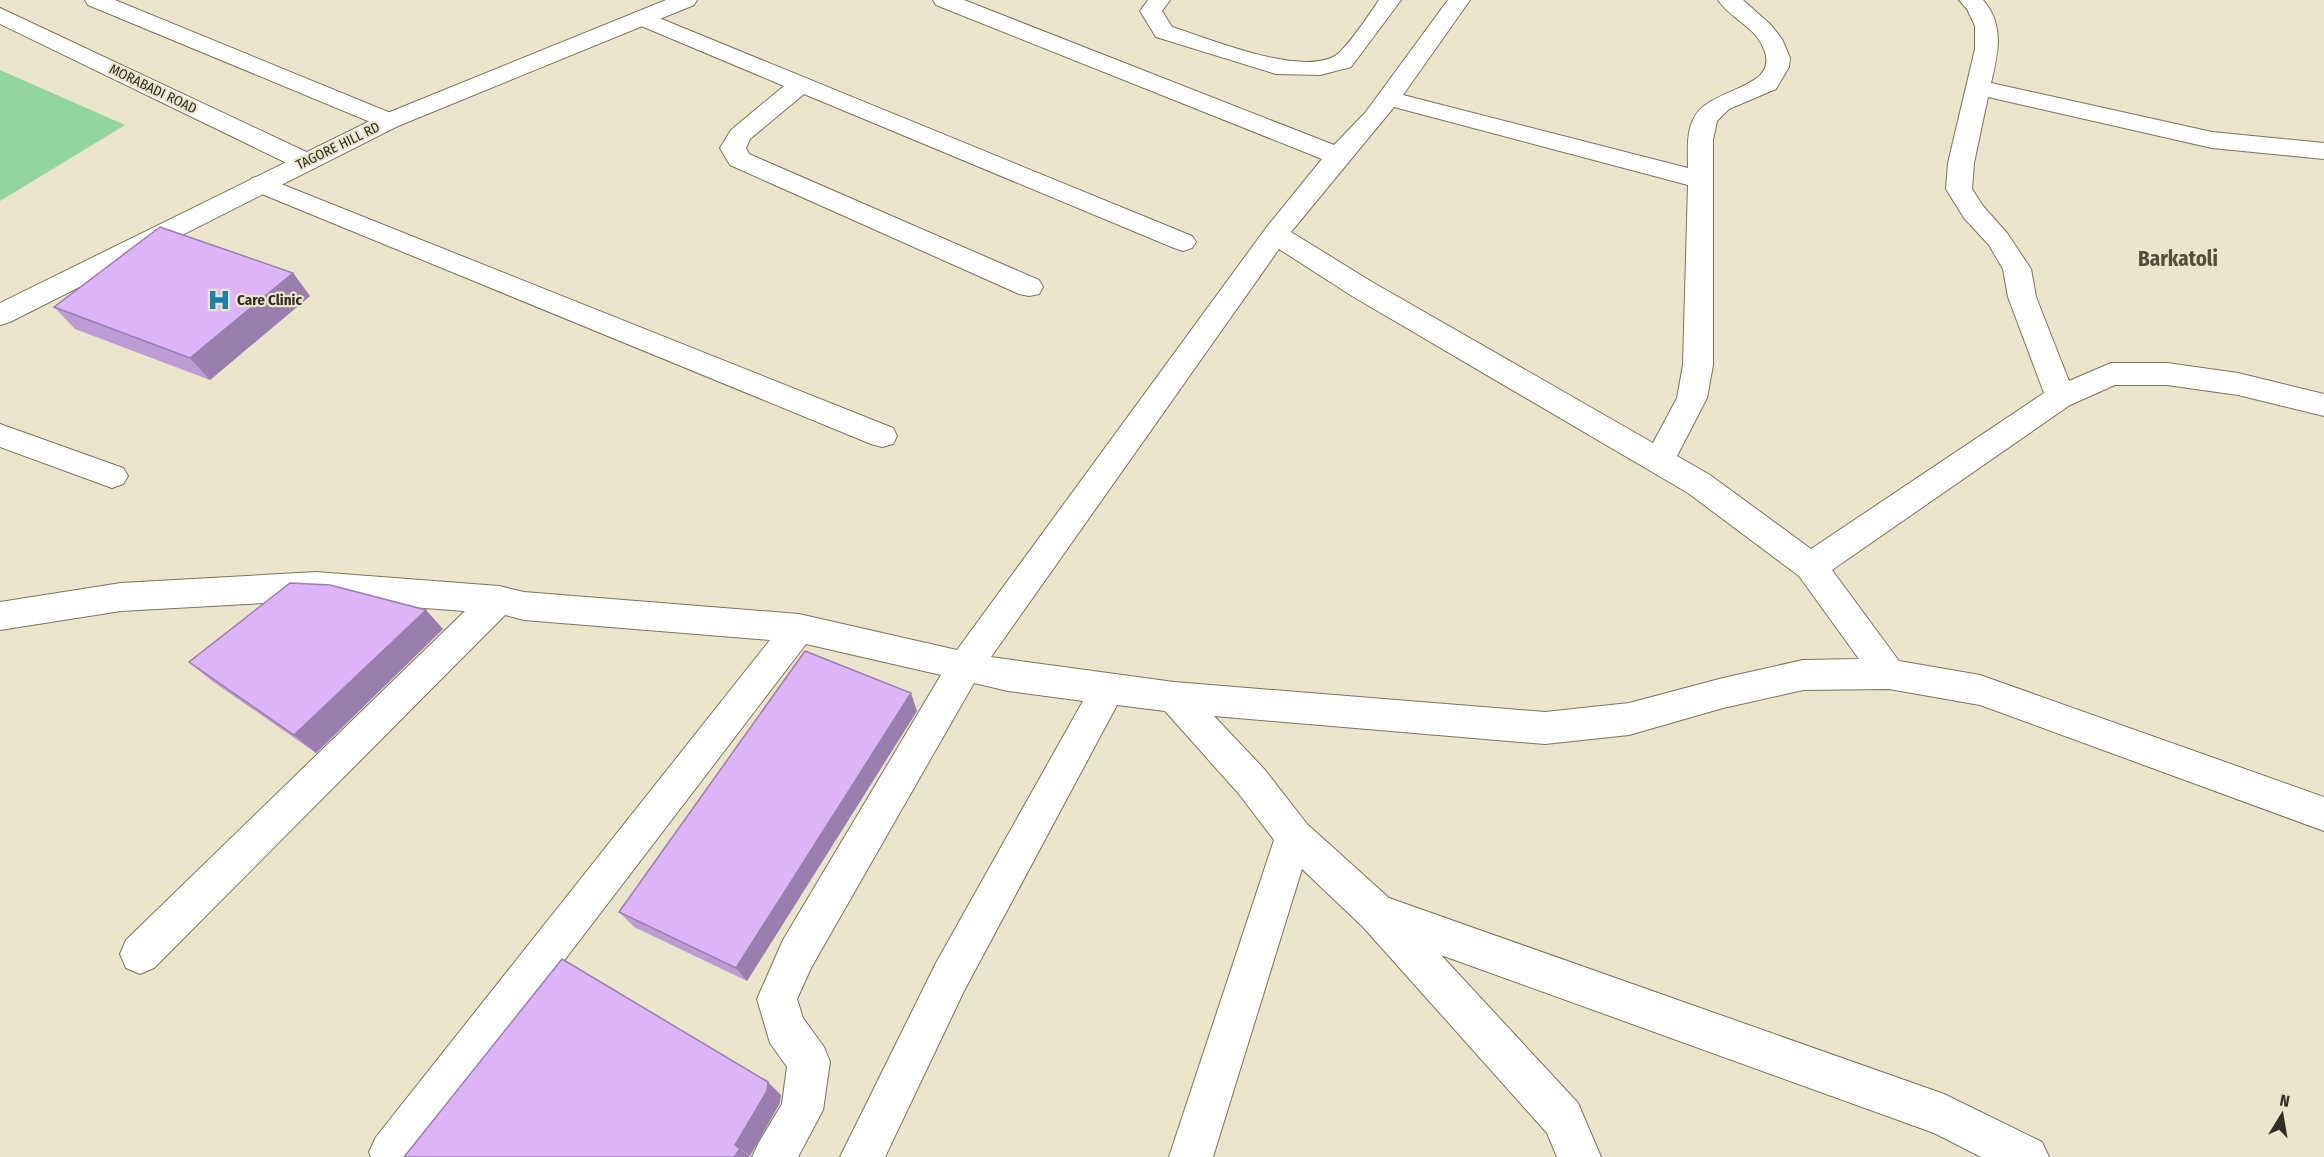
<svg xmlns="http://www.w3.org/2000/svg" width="2324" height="1157" viewBox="0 0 2324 1157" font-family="'Fira Sans Condensed',sans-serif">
	<rect width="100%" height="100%" fill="#ebe5cb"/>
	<path fill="#93d59f" d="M0 70 125 125 0 201Z"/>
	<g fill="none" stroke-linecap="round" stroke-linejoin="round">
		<g stroke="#79745d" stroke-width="2">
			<g id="minor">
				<path d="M85 0H115L398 116 401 121 398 126 389 129 380 126 88 5Z"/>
				<path d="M933 0H964L1334 145 1365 113 1448 0H1470L1403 95 1688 168C1688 153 1686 132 1694 118 1710 86 1783 90 1763 47 1754 26 1730 18 1718 0H1743L1771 25 1782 39 1790 58 1789 67 1776 89 1729 109 1717 121 1713 140V365L1707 398 1677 456 1710 475 1811 549 2044 393 2008 297 2003 269 1989 245 1964 218 1946 189 1948 163 1975 49V26L1967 9 1959 0H1983C2005 25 1998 54 1991 83L2212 132 2324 143V159L2212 148 1988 97 1974 163 1972 189 1983 206 2007 233 2031 269 2036 297 2069 381 2111 363H2167L2238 373 2324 394V416L2238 395 2167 385H2115L2070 405 1832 570 1899 661 1980 675 2324 797V831L1980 705 1889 689 1803 690 1723 708 1629 735 1545 744 1214 716 1265 770 1307 824 1389 898 1944 1094 2042 1142 2049 1157H1981L1934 1133 1441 955 1578 1103 1601 1157H1557L1547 1133 1363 927 1302 869 1213 1157H1169L1274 840 1239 794 1165 711 1117 705 964 991 885 1157H840L936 963 1083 701 1008 691 974 683 811 968 797 999 803 1018 824 1047 830 1062 823 1110 798 1157H752L759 1142 782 1104 787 1067 770 1043 757 999 783 940 941 675 806 644 414 1157H371L369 1152 376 1137 770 640 524 620 505 615 154 968 140 974 126 968 120 954 126 940 465 611 316 600 121 611 0 630V602L121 583 316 572 499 586 524 592 799 614 957 650 1266 228 1322 159 936 5ZM1394 107 1688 185 1683 365 1677 398 1653 443 1372 282 1291 232ZM1279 249 1352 296 1688 493 1799 576 1859 659 1803 660 1723 678 1629 703 1545 712 1174 682 991 657Z"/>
				<path d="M1148 0H1170L1162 11 1172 27C1210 39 1297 75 1333 57 1345 52 1370 13 1379 0H1401L1351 67 1320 75 1276 74 1156 37 1140 11Z"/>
				<path d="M0 8 315 156 319 162 315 168 306 170 297 168 0 24Z"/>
				<path d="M642 11 1192 236 1196 242 1192 248 1183 251 1174 248 804 94 750 139 746 148 749 154 1039 280 1043 287 1039 294 1029 296 1019 294 730 165 720 148 731 130 784 86 634 23 631 18 634 13Z"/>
				<path d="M261 176 893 428 897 436 893 444 882 447 871 444 252 190 248 184 252 178Z"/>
				<path d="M0 424 123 468 128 476 123 484 112 488 0 447Z"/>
			</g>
		</g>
		<g stroke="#79745d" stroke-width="2">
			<path id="secondary" d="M666 0H697L694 5 398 126 10 322 0 325V303L380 116Z"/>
		</g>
		<use href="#minor" fill="#fff" fill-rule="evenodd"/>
		<use href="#secondary" fill="#fff" fill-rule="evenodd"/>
	</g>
	<g fill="#bd9bd4">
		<path d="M293 273 310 296 210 380 75 329 54 307Z"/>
		<path d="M443 629 316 753 212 681 189 662Z"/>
		<path d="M917 711 747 981 634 927 619 912Z"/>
	</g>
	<g fill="#9a7ead">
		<path d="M293 273 310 296 210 380 190 358Z"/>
		<path d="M426 610 443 629 316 753 294 735Z"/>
		<path d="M911 693 917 711 747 981 736 968Z"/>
		<path d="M768 1082 781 1095 780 1103 750 1156 735 1145Z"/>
		<path d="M740 1149 751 1157H734Z"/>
	</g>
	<g fill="#dcb4f7" stroke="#9a7ead" stroke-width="1.5">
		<path d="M160 227 293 273 190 358 54 307Z"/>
		<path d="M290 583 330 585 426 610 294 735 189 662Z"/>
		<path d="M805 651 911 693 736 968 619 912Z"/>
		<path d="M562 959 768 1082 767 1091 735 1145 740 1149 734 1157H404Z"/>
	</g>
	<defs>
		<g id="hospital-bare" transform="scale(1.8)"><path d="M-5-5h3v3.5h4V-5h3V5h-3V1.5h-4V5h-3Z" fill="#1982ab" stroke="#ebe5cb" stroke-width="2.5" paint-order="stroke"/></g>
	</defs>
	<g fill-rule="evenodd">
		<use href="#hospital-bare" x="219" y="300"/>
	</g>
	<g text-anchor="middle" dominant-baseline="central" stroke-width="4.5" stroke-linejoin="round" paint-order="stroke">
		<g font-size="14" fill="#312f25" stroke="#ebe5cb">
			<text transform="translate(153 89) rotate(26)">MORABADI ROAD</text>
			<text transform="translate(338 146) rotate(-26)">TAGORE HILL RD</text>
		</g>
		<g font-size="15" font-weight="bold" fill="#312f25" stroke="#ebe5cb" text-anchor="start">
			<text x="237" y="300">Care Clinic</text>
		</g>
		<g font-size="21" font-weight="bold" fill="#534e38" stroke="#ebe5cb">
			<text x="2178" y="259">Barkatoli</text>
		</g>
	</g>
	<g transform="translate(2282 1115) rotate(11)" stroke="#ebe5cb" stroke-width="4.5" paint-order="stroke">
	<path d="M0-4.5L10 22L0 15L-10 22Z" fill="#312f25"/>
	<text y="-9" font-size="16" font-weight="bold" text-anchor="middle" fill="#312f25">N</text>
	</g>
</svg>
